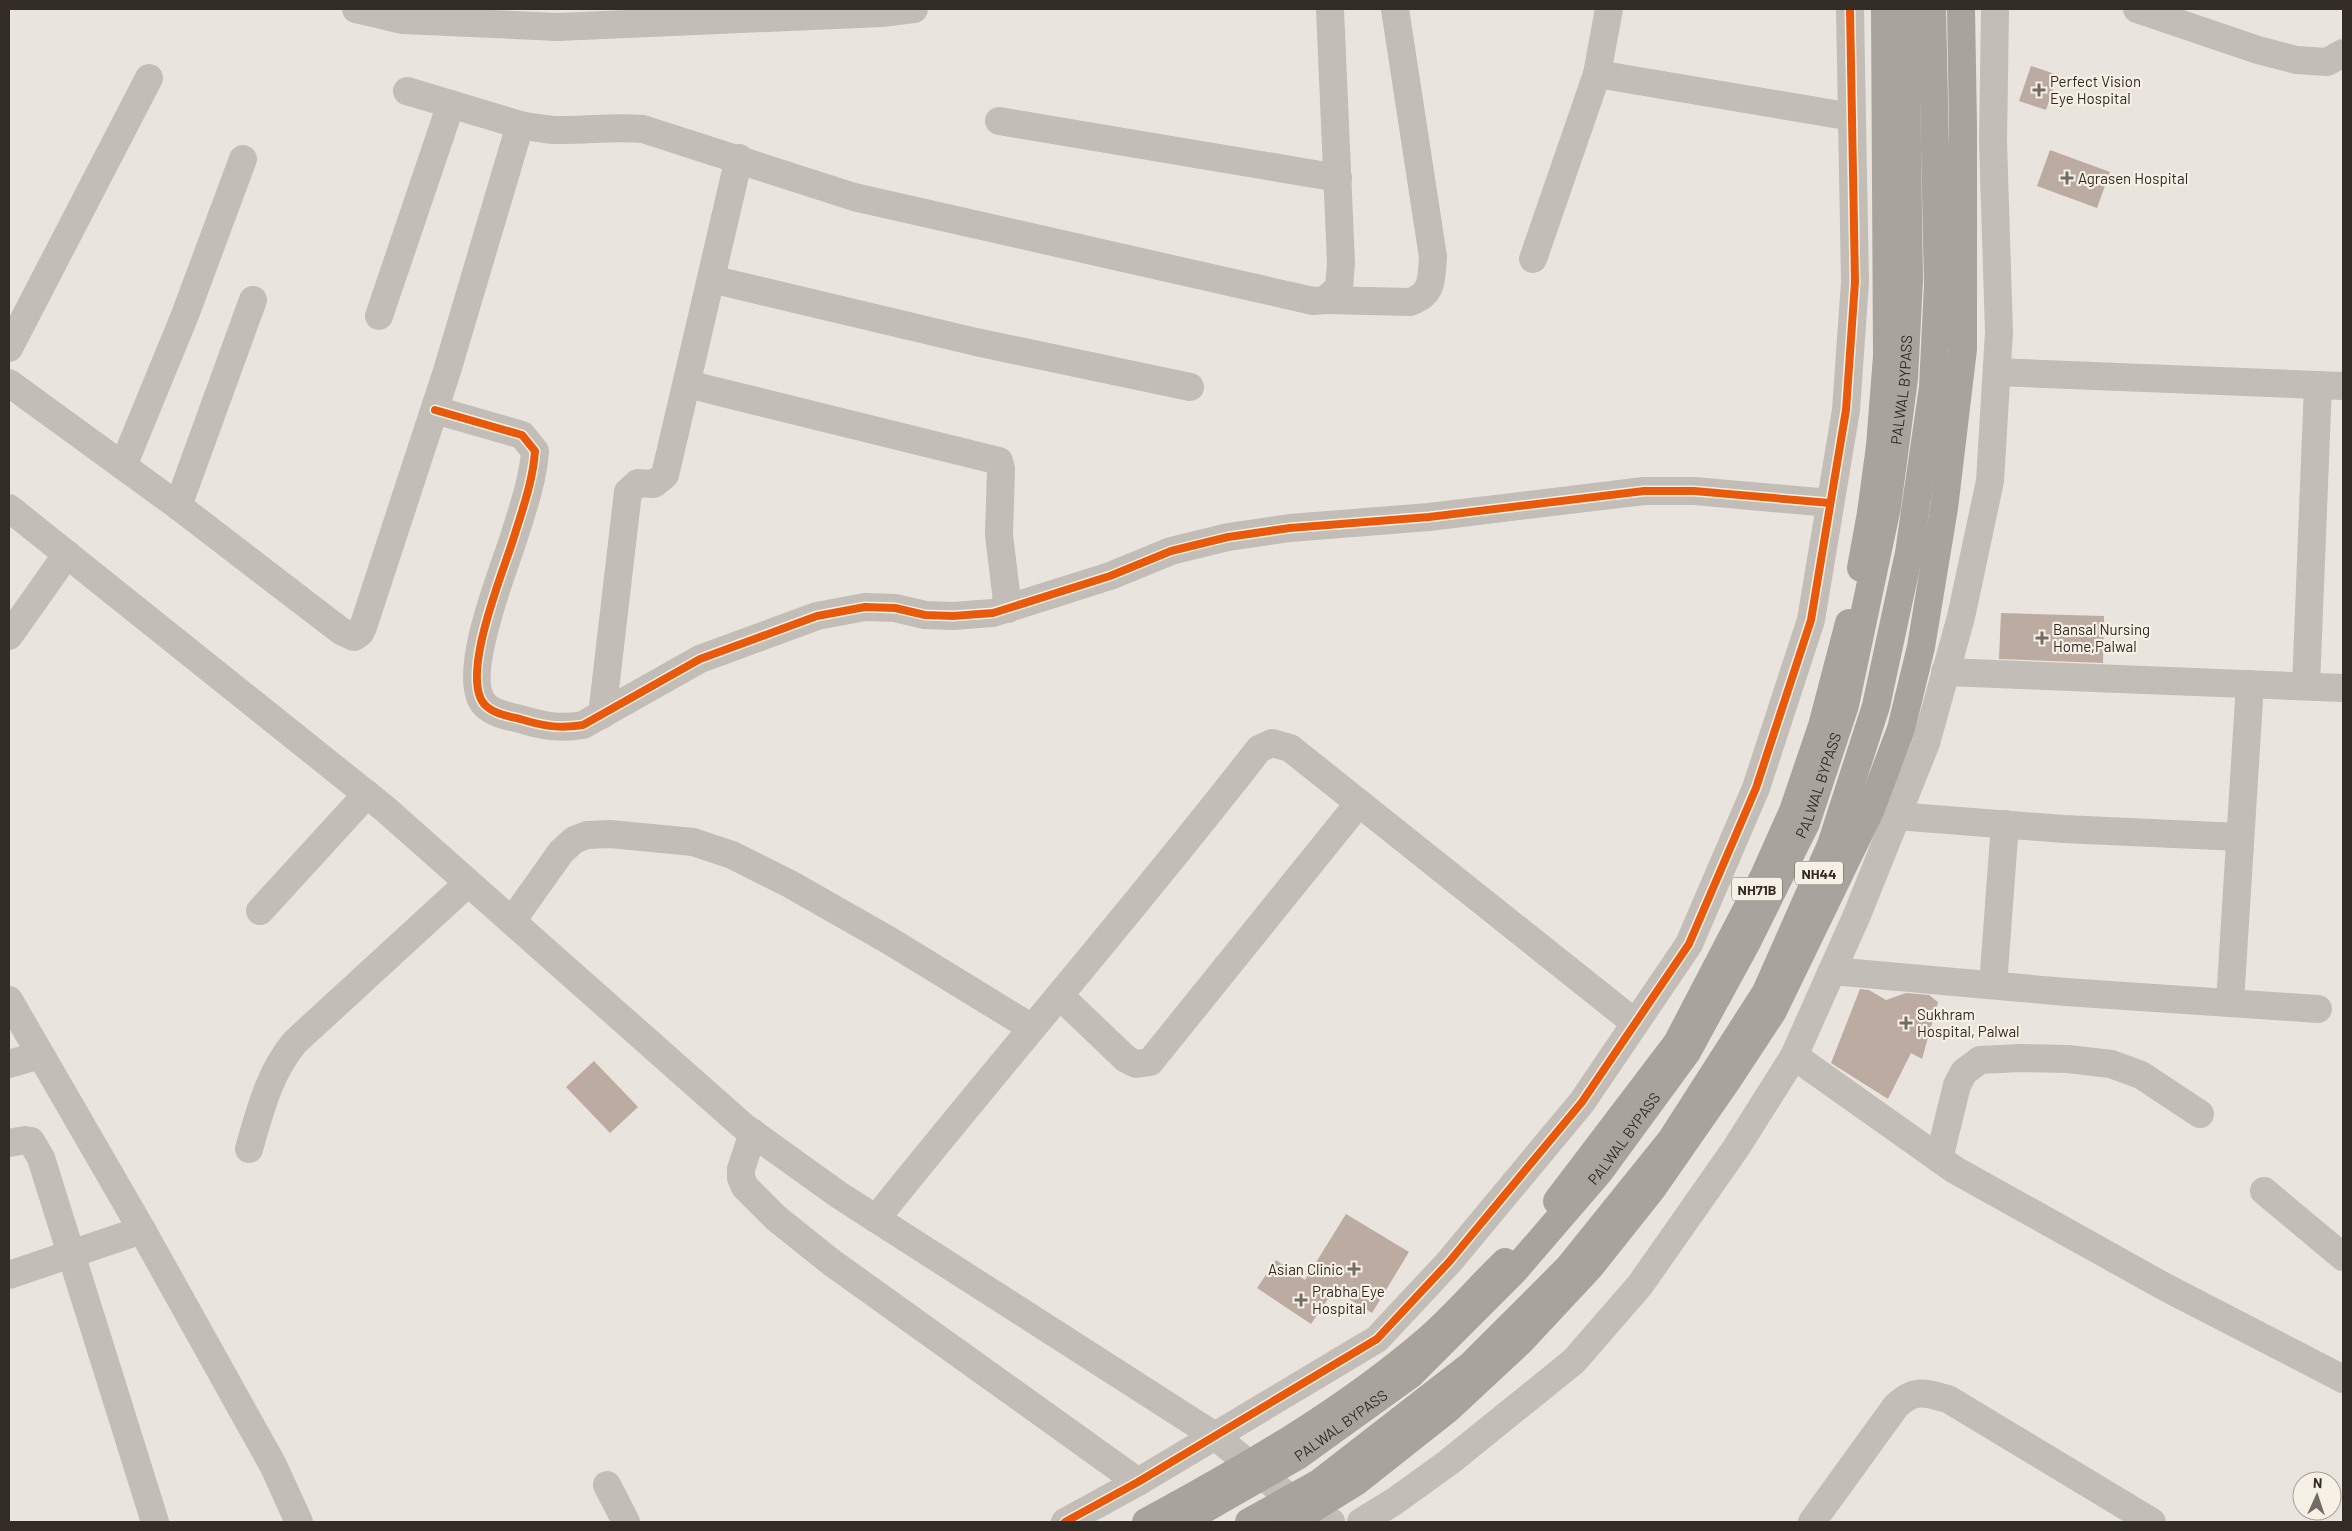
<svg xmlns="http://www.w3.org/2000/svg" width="2352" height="1531" viewBox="0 0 2352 1531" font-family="Barlow,sans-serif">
	<rect width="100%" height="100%" fill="#e9e5de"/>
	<g fill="#bbaba1">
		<path d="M2031 66 2058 75 2046 110 2019 101Z"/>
		<path d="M2050 150 2110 172 2097 208 2037 186Z"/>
		<path d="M2001 613 2104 616 2103 663 1999 659Z"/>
		<path d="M1860 989 1869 990 1886 1000 1906 993 1929 995 1938 1002 1922 1059 1911 1053 1888 1099 1831 1063Z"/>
		<path d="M594 1061 638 1107 610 1133 566 1087Z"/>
		<path d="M1346 1214 1409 1252 1372 1313 1334 1290 1311 1324 1257 1288 1276 1260 1305 1280Z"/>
	</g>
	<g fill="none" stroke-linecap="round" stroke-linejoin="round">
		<g stroke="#c2bdb7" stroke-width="28">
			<path d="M356 9 403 20 558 27 881 13 914 9"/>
			<path d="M2137 9 2258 50 2296 60 2327 62 2343 53"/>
			<path d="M1597 74 1852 117"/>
			<path d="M407 91 520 125C531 127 543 129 554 130 584 131 613 126 643 129L854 197 1313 301 1325 300 1339 288 1341 263 1330 9"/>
			<path d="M999 121 1338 178"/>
			<path d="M1533 259 1597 74 1609 9"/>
			<path d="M711 279 976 342 1190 387"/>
			<path d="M1325 300 1410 302C1434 294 1431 278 1433 257L1395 9"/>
			<path d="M379 316 451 104"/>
			<path d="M9 348 149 78"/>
			<path d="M1997 372 2343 386"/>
			<path d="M9 383 178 506 341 631 354 637 360 633 363 627 447 371 520 125"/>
			<path d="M687 384 999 461 1001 469 999 535 1008 609"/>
			<path d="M435 410 522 435 535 451C533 481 522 511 513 540 503 572 459 678 485 705 494 714 508 716 520 719 543 726 559 729 583 725L700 659 817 616 865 607 895 608 925 615 953 616 993 613 1110 576 1171 551 1228 537 1290 528 1429 517 1644 491H1694L1830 503"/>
			<path d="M123 466 185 315 243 159"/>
			<path d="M178 506 253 300"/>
			<path d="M9 508 384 808 743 1126 839 1195 1215 1436 1291 1499 1331 1522"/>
			<path d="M9 636 67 554"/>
			<path d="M1945 672 2343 688"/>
			<path d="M2306 686 2318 385"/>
			<path d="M602 715 628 492 638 483 654 484 665 475 739 158"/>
			<path d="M1896 816 2064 829 2240 837"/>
			<path d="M260 911 367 794"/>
			<path d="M512 921 561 852 574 840 587 835 610 834 693 842 732 855 790 884 890 941 1032 1028"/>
			<path d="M1832 971 2066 992 2318 1009"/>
			<path d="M1993 985 2005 824"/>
			<path d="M1060 996 1126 1059 1136 1064 1150 1062 1359 803"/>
			<path d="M9 1000 142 1230 273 1465 299 1522"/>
			<path d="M2230 1002 2250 684"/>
			<path d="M1794 1056 1955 1170 2165 1287 2343 1379"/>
			<path d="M9 1064 40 1055"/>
			<path d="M753 1133 741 1169V1178L745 1187 776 1218 831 1262 1138 1482"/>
			<path d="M9 1143 25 1140 31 1141 41 1158 155 1522"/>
			<path d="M249 1149C260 1111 269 1073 295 1042L468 883"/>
			<path d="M1939 1159 1957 1085 1964 1072 1980 1060 2021 1058 2068 1059 2111 1064 2141 1075 2200 1114"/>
			<path d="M2264 1191 2343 1257"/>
			<path d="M876 1219C1002 1061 1135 909 1259 749L1272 743 1290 748 1635 1023"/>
			<path d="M9 1275 142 1230"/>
			<path d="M607 1485 626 1522"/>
			<path d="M1065 1522 1138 1482 1377 1339 1449 1262 1582 1102 1689 944 1756 788 1811 620 1846 410 1855 282 1850 9"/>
			<path d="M1361 1522 1395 1501 1449 1462 1574 1361 1640 1285 1736 1148 1794 1056 1857 915 1926 743 1961 617 1990 481 1999 332 1993 142 1995 9"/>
			<path d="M1812 1522 1896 1406C1915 1388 1925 1393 1948 1399L2152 1522"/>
		</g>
		<g stroke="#a8a39d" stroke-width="28">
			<path d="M1861 568 1871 513 1880 446 1887 356 1885 9"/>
			<path d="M1557 1201 1677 1043 1764 876 1793 811 1822 726 1849 623"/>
			<path d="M1146 1522C1244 1469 1342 1413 1427 1340 1454 1317 1479 1287 1505 1262"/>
			<path d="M1291 1522 1357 1481 1448 1409 1521 1341 1590 1267 1652 1189 1727 1081 1773 1011 1870 811 1901 729 1921 647 1944 508 1963 349V126L1961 9"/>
		</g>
		<g stroke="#a8a39d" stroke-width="28">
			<path id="s1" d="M1182 1522 1299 1455 1410 1375 1514 1271 1600 1171 1687 1052 1747 942 1806 823 1845 705 1887 507 1904 379 1909 280 1905 9"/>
			<path d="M1249 1522 1319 1483 1471 1365 1568 1268 1671 1140 1766 992 1831 845 1876 706 1909 553 1933 387 1938 285 1932 9"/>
		</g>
		<g stroke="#f6f0e5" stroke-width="11">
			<g id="cycleway">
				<path d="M435 410 522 435 535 451C533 481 522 511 513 540 503 572 459 678 485 705 494 714 508 716 520 719 543 726 559 729 583 725L700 659 817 616 865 607 895 608 925 615 953 616 993 613 1110 576 1171 551 1228 537 1290 528 1429 517 1644 491H1694L1830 503"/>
				<path d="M1065 1522 1138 1482 1377 1339 1449 1262 1582 1102 1689 944 1756 788 1811 620 1846 410 1855 282 1850 9"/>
			</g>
		</g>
		<use href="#cycleway" stroke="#e8590c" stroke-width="8"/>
	</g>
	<g fill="#726c66" stroke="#f6f0e5" stroke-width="2">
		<path d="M2036.5 82.5h5v5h5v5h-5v5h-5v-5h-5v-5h5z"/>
		<path d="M2064.5 170.5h5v5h5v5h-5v5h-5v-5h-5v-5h5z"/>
		<path d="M2039.5 630.5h5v5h5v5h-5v5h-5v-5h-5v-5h5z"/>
		<path d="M1903.5 1015.5h5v5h5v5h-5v5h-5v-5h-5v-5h5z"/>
		<path d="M1351.5 1261.5h5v5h5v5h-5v5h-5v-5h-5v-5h5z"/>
		<path d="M1298.5 1292.5h5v5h5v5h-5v5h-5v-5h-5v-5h5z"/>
	</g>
	<g text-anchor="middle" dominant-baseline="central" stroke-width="4.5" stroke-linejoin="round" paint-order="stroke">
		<g fill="#f6f0e5" stroke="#6d665f" stroke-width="1">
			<rect x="1795" y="861.5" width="48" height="23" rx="4"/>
			<rect x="1732" y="877.5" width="50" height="23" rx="4"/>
		</g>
		<g font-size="14" font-weight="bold" fill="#322b26">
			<text x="1819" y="873">NH44</text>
			<text x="1757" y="889">NH71B</text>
		</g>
		<g font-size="15" fill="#322b26" stroke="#f6f0e5" text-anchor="start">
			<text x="2050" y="81">Perfect Vision<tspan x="2050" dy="17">Eye Hospital</tspan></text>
			<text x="2078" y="178">Agrasen Hospital</text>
			<text x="2053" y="629">Bansal Nursing<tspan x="2053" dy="17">Home,Palwal</tspan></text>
			<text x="1917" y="1014">Sukhram<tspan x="1917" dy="17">Hospital, Palwal</tspan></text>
			<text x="1343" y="1269" text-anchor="end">Asian Clinic</text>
			<text x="1312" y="1291">Prabha Eye<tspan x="1312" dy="17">Hospital</tspan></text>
		</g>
		<g font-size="15" fill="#322b26" stroke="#f6f0e5">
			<text stroke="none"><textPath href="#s1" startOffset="1401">PALWAL BYPASS</textPath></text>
			<text stroke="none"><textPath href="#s1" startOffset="996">PALWAL BYPASS</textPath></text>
			<text stroke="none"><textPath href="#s1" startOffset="591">PALWAL BYPASS</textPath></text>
			<text stroke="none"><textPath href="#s1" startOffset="186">PALWAL BYPASS</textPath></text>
		</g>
	</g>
	<rect width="2352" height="1531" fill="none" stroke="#322b26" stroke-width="20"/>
	<g transform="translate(2317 1496) rotate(3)"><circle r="24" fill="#f6f0e5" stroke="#a8a199"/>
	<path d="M0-4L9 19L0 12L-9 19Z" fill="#726c66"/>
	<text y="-8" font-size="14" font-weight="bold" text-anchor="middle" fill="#322b26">N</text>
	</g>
</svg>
